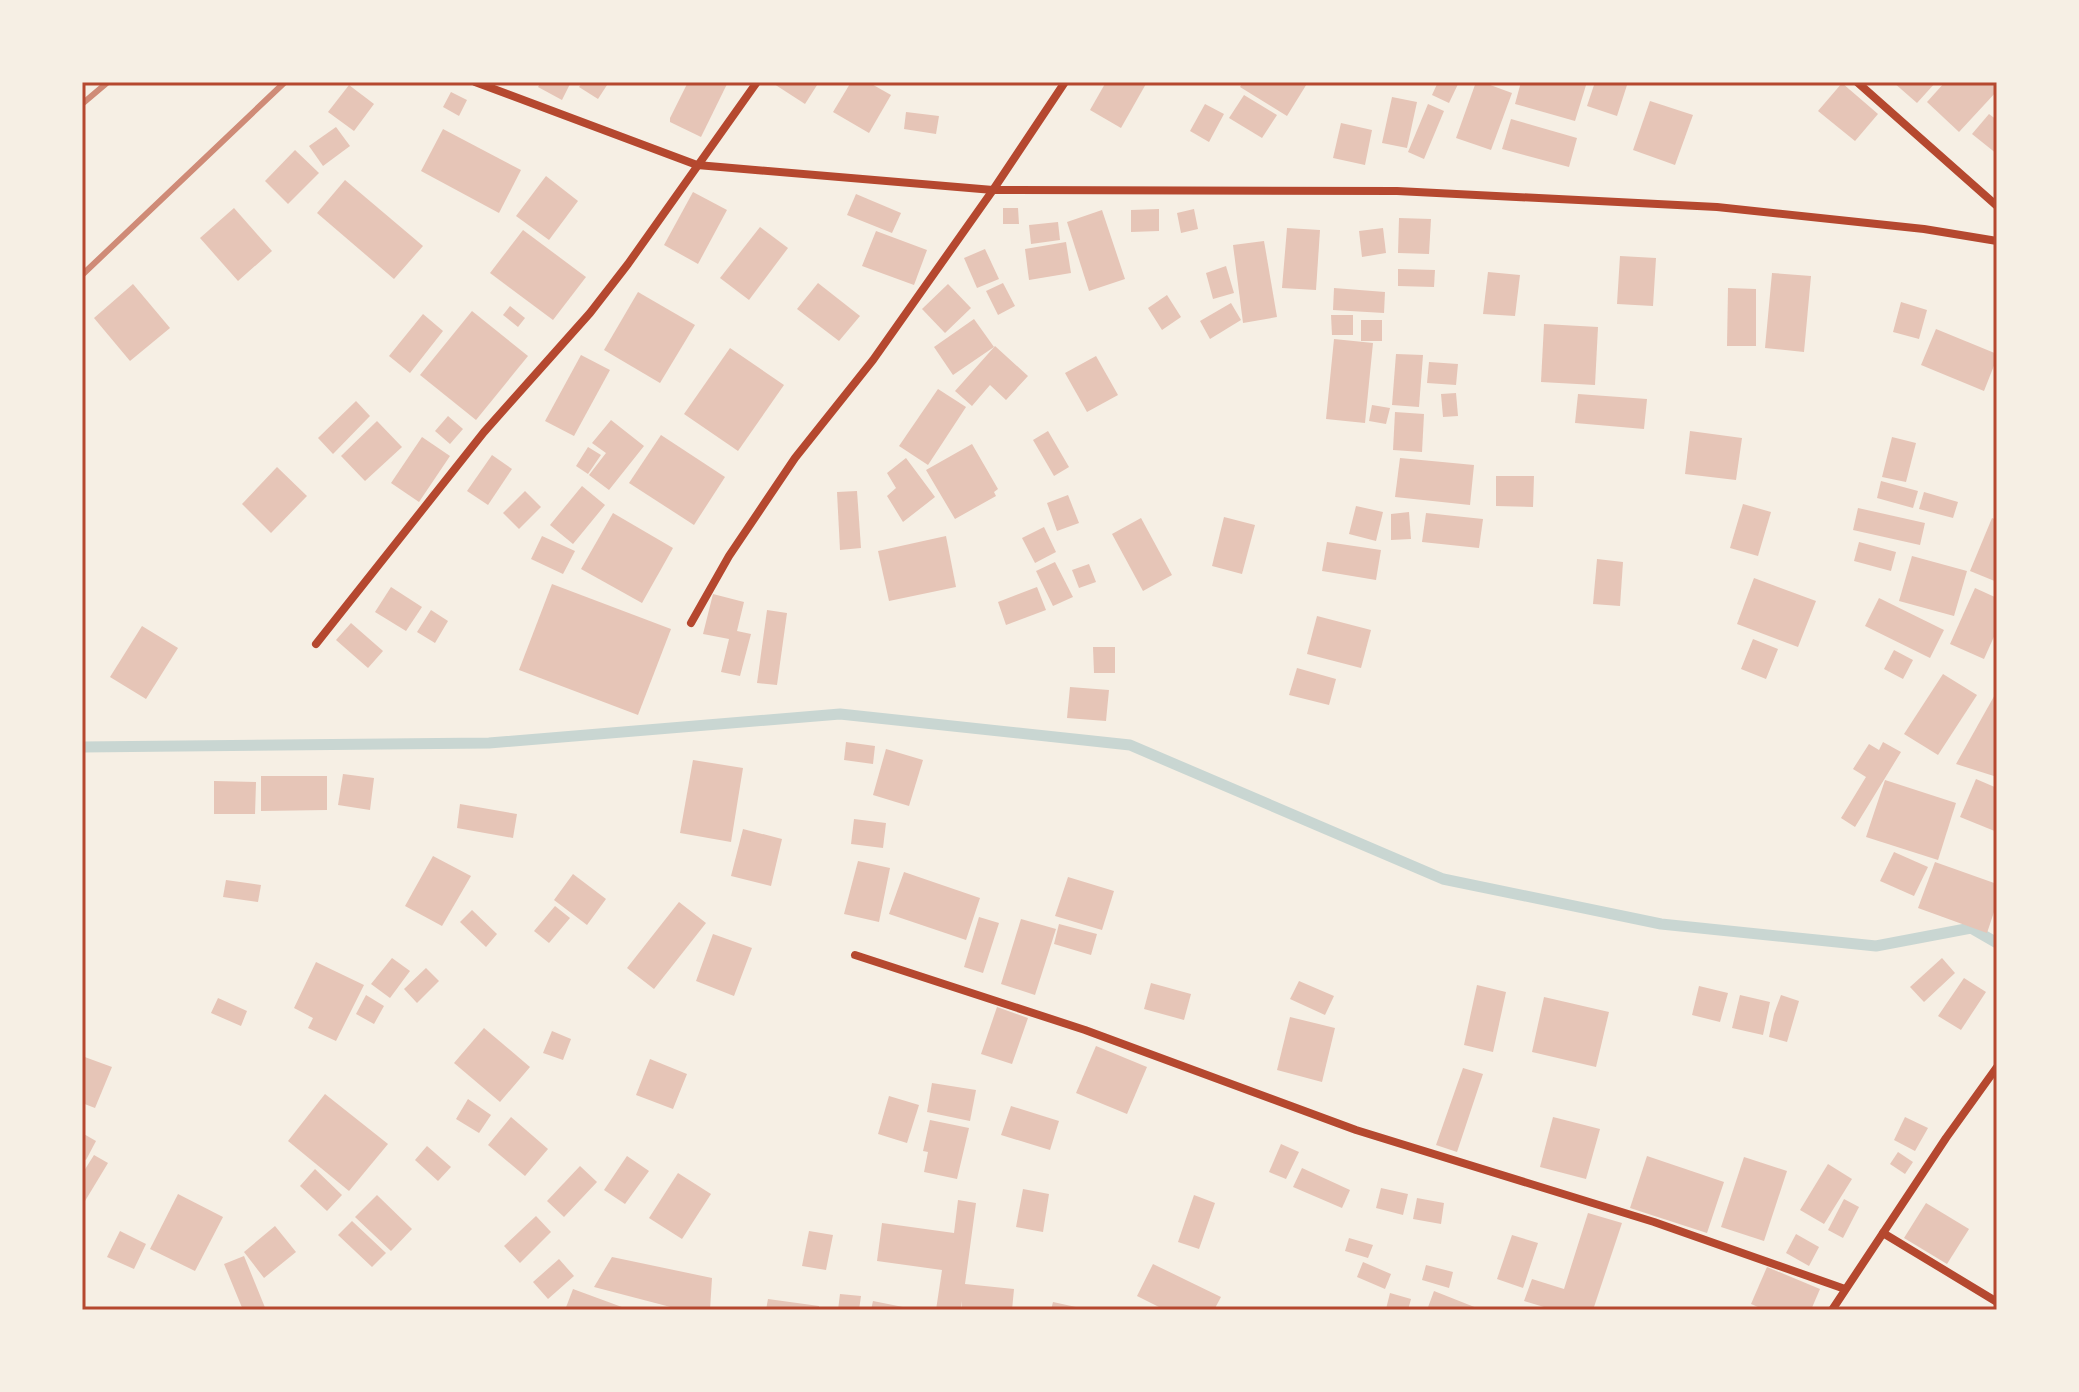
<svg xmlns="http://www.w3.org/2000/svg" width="2079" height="1392" viewBox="0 0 2079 1392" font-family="Quicksand,sans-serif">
	<rect width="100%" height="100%" fill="#f6efe4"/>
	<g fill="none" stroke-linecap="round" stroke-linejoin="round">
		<path stroke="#c9d6d2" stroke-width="11" d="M82 747 489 743 840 714 1130 745 1443 879 1661 924 1876 946 1971 928 1997 943"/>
	</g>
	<g fill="#e6c5b7">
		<path d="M541 82H571L562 100 538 87Z"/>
		<path d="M583 82H609L598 99 579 87Z"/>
		<path d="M688 82H728L701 137 670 122V118Z"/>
		<path d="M771 82H819L805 104Z"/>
		<path d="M851 82H868L891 95 869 133 833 112Z"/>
		<path d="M1106 82H1147L1121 128 1090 110Z"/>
		<path d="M1243 82H1308L1287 116 1240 87Z"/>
		<path d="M1438 82H1459L1449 103 1432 95Z"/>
		<path d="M1476 82H1482L1512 93 1491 150 1456 138Z"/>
		<path d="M1521 82H1587L1575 121 1515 104Z"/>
		<path d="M1595 82H1628L1617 116 1587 106Z"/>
		<path d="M1893 82H1936L1917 103Z"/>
		<path d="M1945 82H1997V91L1959 132 1927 102Z"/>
		<path d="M1842 83 1878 114 1855 141 1818 111Z"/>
		<path d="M349 85 374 104 354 131 328 112Z"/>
		<path d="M451 92 467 100 459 116 443 107Z"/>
		<path d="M1244 95 1277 115 1262 138 1229 118Z"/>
		<path d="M1392 97 1417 102 1407 148 1382 143Z"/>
		<path d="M1650 101 1693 115 1675 165 1633 150Z"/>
		<path d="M1205 104 1224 114 1209 142 1190 131Z"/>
		<path d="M1428 104 1444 111 1424 159 1408 152Z"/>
		<path d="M906 112 939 116 936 134 904 129Z"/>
		<path d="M1989 114 1997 120V154L1972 134Z"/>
		<path d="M1511 119 1577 138 1569 167 1502 149Z"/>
		<path d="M1341 123 1372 130 1365 165 1333 158Z"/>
		<path d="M336 127 350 146 323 166 309 146Z"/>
		<path d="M443 129 521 170 499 213 421 171Z"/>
		<path d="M295 150 319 173 288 204 265 181Z"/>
		<path d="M546 176 578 201 549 240 516 216Z"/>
		<path d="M345 180 423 246 394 279 317 213Z"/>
		<path d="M693 192 727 210 698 264 664 245Z"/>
		<path d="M856 194 901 213 892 233 847 215Z"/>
		<path d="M234 208 272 251 238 281 200 238Z"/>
		<path d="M1003 208H1018L1019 224H1003Z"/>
		<path d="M1159 209V231L1131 232V210Z"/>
		<path d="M1194 209 1198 229 1181 233 1177 213Z"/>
		<path d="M1102 210 1125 279 1089 291 1067 222Z"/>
		<path d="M1399 218 1431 219 1429 254 1398 253Z"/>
		<path d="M1058 222 1060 240 1031 244 1029 225Z"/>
		<path d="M760 227 788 248 749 300 720 278Z"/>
		<path d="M1287 228 1320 230 1316 290 1282 288Z"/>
		<path d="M1383 228 1386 253 1362 257 1359 231Z"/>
		<path d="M523 230 586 277 553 320 490 273Z"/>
		<path d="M876 231 927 250 914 285 862 266Z"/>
		<path d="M1264 241 1277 317 1243 323 1233 245Z"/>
		<path d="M1066 242 1071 273 1029 280 1025 249Z"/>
		<path d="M985 249 999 279 977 288 964 258Z"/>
		<path d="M1620 256 1656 258 1653 306 1617 304Z"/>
		<path d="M1226 266 1234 293 1213 299 1206 273Z"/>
		<path d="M1398 269 1435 270 1434 287 1398 286Z"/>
		<path d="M1488 272 1520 275 1515 316 1483 314Z"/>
		<path d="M1772 273 1811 276 1804 352 1765 348Z"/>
		<path d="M818 283 860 316 839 341 797 309Z"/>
		<path d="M1003 283 1015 306 998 315 986 291Z"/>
		<path d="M133 284 170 328 130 361 94 318Z"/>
		<path d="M948 284 971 308 945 333 922 309Z"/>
		<path d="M1334 288 1385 292 1384 313 1333 310Z"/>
		<path d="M1728 288 1756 289V346H1727Z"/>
		<path d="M638 292 695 325 660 383 604 350Z"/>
		<path d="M1167 295 1181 317 1162 330 1148 308Z"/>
		<path d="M1901 302 1927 310 1919 339 1893 332Z"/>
		<path d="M1231 303 1241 320 1210 339 1200 321Z"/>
		<path d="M510 306 525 318 518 327 503 315Z"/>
		<path d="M472 311 528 356 476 420 420 375Z"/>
		<path d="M423 314 443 331 410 373 389 356Z"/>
		<path d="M1331 315H1353V335H1332Z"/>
		<path d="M974 319 994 347 953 375 934 347Z"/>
		<rect x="1361" y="320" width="21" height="21"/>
		<path d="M1544 324 1598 327 1595 385 1541 382Z"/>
		<path d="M1936 329 1997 354V358L1984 391 1921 365Z"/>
		<path d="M1334 339 1373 343 1365 423 1326 419Z"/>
		<path d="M995 346 1028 376 1006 400 990 385 972 406 955 391Z"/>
		<path d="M730 348 784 385 738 451 684 414Z"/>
		<path d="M1396 354 1423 355 1419 407 1392 405Z"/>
		<path d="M581 355 610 370 574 436 545 421Z"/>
		<path d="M1096 356 1118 395 1087 412 1065 373Z"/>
		<path d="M1429 362 1458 364 1456 385 1427 383Z"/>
		<path d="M938 389 966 407 928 465 899 446Z"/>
		<path d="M1456 393 1458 416 1443 417 1441 394Z"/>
		<path d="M1578 394 1647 399 1644 429 1575 423Z"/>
		<path d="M356 401 370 416 333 454 318 438Z"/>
		<path d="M1372 405 1390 408 1386 424 1369 421Z"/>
		<path d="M1395 412 1424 414 1422 452 1393 450Z"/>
		<path d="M448 416 463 429 450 444 435 431Z"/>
		<path d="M611 420 644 446 609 490 589 475 606 453 592 443Z"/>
		<path d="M377 421 402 447 365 481 341 456Z"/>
		<path d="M1048 431 1069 467 1054 476 1033 440Z"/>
		<path d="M1690 431 1742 438 1736 480 1685 474Z"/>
		<path d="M661 435 725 477 694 525 629 483Z"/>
		<path d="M422 437 450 456 419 502 391 483Z"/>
		<path d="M1892 437 1916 443 1906 482 1882 477Z"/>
		<path d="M972 444 998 489 994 492 996 496 955 519 926 470Z"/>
		<path d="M588 447 601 455 588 474 576 466Z"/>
		<path d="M492 455 512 469 488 505 467 491Z"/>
		<path d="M906 458 935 497 903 522 887 496 896 488 887 473Z"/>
		<path d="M1400 458 1474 465 1470 505 1395 497Z"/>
		<path d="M277 467 307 496 271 533 242 504Z"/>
		<path d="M1496 476H1534L1533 507 1496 506Z"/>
		<path d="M1881 481 1918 491 1913 508 1877 498Z"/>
		<path d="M582 486 605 505 573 544 550 525Z"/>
		<path d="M525 491 541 507 519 529 503 513Z"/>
		<path d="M857 491 861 548 840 550 837 492Z"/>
		<path d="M1924 492 1958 502 1953 518 1919 509Z"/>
		<path d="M1068 495 1079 523 1057 531 1047 503Z"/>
		<path d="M1743 504 1771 512 1758 556 1730 548Z"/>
		<path d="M1356 506 1383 512 1376 541 1349 534Z"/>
		<path d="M1858 508 1925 523 1920 545 1853 530Z"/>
		<path d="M1409 512 1411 539 1391 540V514Z"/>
		<path d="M613 513 673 548 642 603 581 569Z"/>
		<path d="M1426 513 1483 519 1479 548 1422 542Z"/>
		<path d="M1224 517 1255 525 1242 574 1212 566Z"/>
		<path d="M1141 518 1172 575 1143 591 1112 534Z"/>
		<path d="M1992 518 1997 520V582L1970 571Z"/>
		<path d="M1044 527 1056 552 1035 563 1022 538Z"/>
		<path d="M542 536 575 551 563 574 531 559Z"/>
		<path d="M946 536 956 587 889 601 878 551Z"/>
		<path d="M1327 542 1381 550 1376 580 1322 571Z"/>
		<path d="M1859 542 1896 552 1891 571 1854 561Z"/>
		<path d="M1912 556 1967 571 1954 616 1899 601Z"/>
		<path d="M1597 559 1623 562 1620 606 1593 604Z"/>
		<path d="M1055 562 1073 597 1053 606 1036 571Z"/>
		<path d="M1089 564 1096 582 1079 588 1072 570Z"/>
		<path d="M1754 578 1816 601 1798 647 1737 624Z"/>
		<path d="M552 584 671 629 638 715 519 670Z"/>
		<path d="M391 587 422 607 406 631 375 612Z"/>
		<path d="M1037 587 1046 610 1006 625 998 602Z"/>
		<path d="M1975 588 1997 598V630L1984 659 1950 644Z"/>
		<path d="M713 594 744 602 737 631 751 634 740 676 721 672 729 639 703 634Z"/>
		<path d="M1879 598 1944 630 1930 658 1865 626Z"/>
		<path d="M431 610 448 621 435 643 417 632Z"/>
		<path d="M767 610 787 613 777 685 757 683Z"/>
		<path d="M1317 616 1371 630 1361 668 1307 654Z"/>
		<path d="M351 623 383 651 368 668 336 640Z"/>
		<path d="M142 626 178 648 146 699 110 677Z"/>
		<path d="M1753 639 1778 649 1766 679 1741 669Z"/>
		<path d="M1093 647H1115V673H1094Z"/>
		<path d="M1894 650 1913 660 1903 679 1884 669Z"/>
		<path d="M1297 668 1336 679 1329 705 1289 695Z"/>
		<path d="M1943 674 1977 695 1938 755 1904 734Z"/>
		<path d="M1070 687 1109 690 1106 721 1067 718Z"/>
		<path d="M1997 691V777L1956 764Z"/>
		<path d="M846 742 875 746 873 764 844 760Z"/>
		<path d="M1883 742 1901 752 1855 827 1841 818 1866 777 1853 769 1869 744 1879 750Z"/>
		<path d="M886 749 923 760 909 806 873 795Z"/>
		<path d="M693 760 743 768 731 842 680 833Z"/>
		<path d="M343 774 374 778 370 810 338 805Z"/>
		<path d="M261 776H327V810L261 811Z"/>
		<path d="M1976 779 1997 788V832L1960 817Z"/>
		<path d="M1885 780 1956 803 1938 860 1866 837Z"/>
		<path d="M214 781 256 782 255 814H214Z"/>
		<path d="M460 804 517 814 513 838 457 828Z"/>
		<path d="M854 819 886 823 883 848 851 844Z"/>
		<path d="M743 829 782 839 771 886 731 876Z"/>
		<path d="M1894 852 1928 867 1914 896 1880 881Z"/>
		<path d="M433 856 471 876 442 926 405 906Z"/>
		<path d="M858 861 890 868 879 922 844 914Z"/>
		<path d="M1935 862 1997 884V903L1987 933 1918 908Z"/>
		<path d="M904 872 980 898 966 940 889 914Z"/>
		<path d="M573 874 606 899 587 925 554 900Z"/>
		<path d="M1068 877 1114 891 1102 930 1055 916Z"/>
		<path d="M226 880 261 885 258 902 223 897Z"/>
		<path d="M679 902 706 923 654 989 627 968Z"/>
		<path d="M555 906 570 918 549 943 534 931Z"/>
		<path d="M472 910 497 934 486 947 460 922Z"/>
		<path d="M979 917 999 923 983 973 964 967Z"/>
		<path d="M1021 919 1056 929 1035 995 1001 984Z"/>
		<path d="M1059 924 1097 934 1091 955 1054 944Z"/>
		<path d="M713 934 752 948 734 996 696 981Z"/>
		<path d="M392 958 410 971 390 998 371 984Z"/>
		<path d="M1942 958 1955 973 1924 1002 1910 987Z"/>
		<path d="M316 962 364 985 336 1041 308 1028 313 1018 294 1008Z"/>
		<path d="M426 968 439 981 417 1003 404 989Z"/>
		<path d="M1964 978 1986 992 1961 1030 1938 1016Z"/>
		<path d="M1299 981 1334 996 1325 1015 1290 999Z"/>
		<path d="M1151 983 1191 994 1184 1020 1144 1009Z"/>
		<path d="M1477 985 1506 992 1493 1052 1464 1045Z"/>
		<path d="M1699 986 1728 993 1720 1022 1692 1015Z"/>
		<path d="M366 995 384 1006 374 1024 356 1014Z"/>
		<path d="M1740 995 1770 1002 1763 1035 1732 1028Z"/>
		<path d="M1781 995 1799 1001 1787 1042 1769 1037 1774 1014Z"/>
		<path d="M1544 997 1609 1012 1596 1067 1532 1052Z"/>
		<path d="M218 998 247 1011 241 1026 211 1013Z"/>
		<path d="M997 1007 1028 1018 1012 1064 981 1054Z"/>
		<path d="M1290 1017 1335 1028 1322 1082 1277 1070Z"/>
		<path d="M484 1028 530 1067 500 1102 454 1063Z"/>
		<path d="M552 1031 571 1039 563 1060 543 1053Z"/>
		<path d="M1096 1046 1147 1067 1127 1114 1076 1093Z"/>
		<path d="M82 1056 112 1067 95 1108 82 1103Z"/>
		<path d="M650 1059 687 1074 673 1109 636 1095Z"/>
		<path d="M1463 1068 1483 1074 1457 1152 1436 1145Z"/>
		<path d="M932 1083 976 1090 970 1121 927 1112Z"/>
		<path d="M325 1094 388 1144 349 1191 288 1141Z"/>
		<path d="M889 1096 919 1105 907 1143 878 1134Z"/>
		<path d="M468 1099 491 1115 479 1133 456 1119Z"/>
		<path d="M1011 1106 1059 1121 1050 1150 1001 1135Z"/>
		<path d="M511 1117 548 1149 525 1176 488 1145Z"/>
		<path d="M1553 1117 1600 1129 1586 1179 1540 1167Z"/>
		<path d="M1905 1117 1928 1128 1915 1151 1894 1140Z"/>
		<path d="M930 1120 969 1128 957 1179 924 1172 928 1152 923 1151Z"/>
		<path d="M82 1133 96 1141 86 1160 82 1158Z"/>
		<path d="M1281 1144 1299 1152 1286 1179 1269 1172Z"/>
		<path d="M427 1146 451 1167 438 1181 415 1160Z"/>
		<path d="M1898 1152 1913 1162 1905 1174 1890 1164Z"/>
		<path d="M94 1155 108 1163 82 1206V1174Z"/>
		<path d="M627 1156 649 1171 625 1204 604 1190Z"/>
		<path d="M1647 1156 1724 1182 1707 1233 1630 1208Z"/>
		<path d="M1744 1157 1787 1171 1764 1241 1721 1227Z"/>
		<path d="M1828 1164 1852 1179 1824 1224 1800 1210Z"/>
		<path d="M580 1166 597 1182 564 1217 547 1201Z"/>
		<path d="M1302 1168 1350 1190 1342 1208 1293 1187Z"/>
		<path d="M315 1169 342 1195 327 1211 300 1186Z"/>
		<path d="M678 1173 711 1194 682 1239 649 1218Z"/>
		<path d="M1381 1188 1408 1194 1403 1215 1376 1208Z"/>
		<path d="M1023 1189 1049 1194 1043 1232 1016 1227Z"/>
		<path d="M178 1194 223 1217 195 1271 150 1249Z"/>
		<path d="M377 1195 412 1229 391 1251 355 1217Z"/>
		<path d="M1194 1195 1215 1203 1199 1249 1178 1242Z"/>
		<path d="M1417 1198 1444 1203 1441 1224 1413 1219Z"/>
		<path d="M1844 1199 1859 1207 1843 1238 1828 1230Z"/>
		<path d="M958 1200 976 1203 965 1284 1014 1289 1012 1310H962V1301L961 1310H936L942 1270 877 1261 882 1223 954 1233Z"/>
		<path d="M1926 1203 1969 1229 1947 1264 1904 1238Z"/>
		<path d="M1588 1213 1622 1223 1593 1310H1554L1524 1301 1532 1279 1564 1289Z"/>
		<path d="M536 1216 551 1232 520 1263 504 1246Z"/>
		<path d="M352 1221 386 1253 372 1267 338 1235Z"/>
		<path d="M275 1226 296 1252 264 1278 244 1252Z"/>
		<path d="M120 1231 146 1244 134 1269 107 1257Z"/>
		<path d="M809 1231 833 1235 826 1270 802 1266Z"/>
		<path d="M1796 1234 1819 1247 1809 1266 1786 1253Z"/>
		<path d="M1512 1235 1538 1243 1523 1288 1497 1279Z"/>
		<path d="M1349 1238 1373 1245 1368 1258 1345 1251Z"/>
		<path d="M244 1256 266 1310H243L224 1264Z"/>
		<path d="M612 1257 712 1278 710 1310H682L594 1287Z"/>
		<path d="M559 1259 574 1276 548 1299 533 1282Z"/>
		<path d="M1363 1262 1391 1274 1385 1289 1357 1277Z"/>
		<path d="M1153 1264 1221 1297 1214 1310H1165L1137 1296Z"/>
		<path d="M1426 1265 1453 1272 1449 1288 1422 1280Z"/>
		<path d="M1767 1267 1820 1289 1811 1310H1765L1751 1304Z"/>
		<path d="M573 1289 630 1310H565Z"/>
		<path d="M1434 1291 1482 1310H1427Z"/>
		<path d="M1390 1293 1411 1299 1408 1310 1386 1309Z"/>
		<path d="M840 1294 861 1296 859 1310H838Z"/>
		<path d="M768 1299 819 1306V1310H766Z"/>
		<path d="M873 1301 913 1309V1310H871Z"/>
		<path d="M1053 1302 1085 1309V1310H1051Z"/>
	</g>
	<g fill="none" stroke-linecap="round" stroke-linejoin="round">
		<g stroke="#b5482f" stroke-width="8">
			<path d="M475 82 697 165 993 190 1397 191 1717 207 1924 229 1997 241"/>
			<path d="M1857 82 1997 206"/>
			<path d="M691 623 729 556 795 458 873 360 993 190 1065 82"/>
			<path d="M316 644 484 432 590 313 628 264 757 82"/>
			<path d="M855 955 1085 1030 1356 1130 1654 1222 1845 1289"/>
			<path d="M1883 1233 1997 1302"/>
			<path d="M1832 1310 1946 1138 1997 1067"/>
		</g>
		<g stroke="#cf8b77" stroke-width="6">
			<path d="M82 104 108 82"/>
			<path d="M82 275 285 82"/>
		</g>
	</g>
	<rect width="2079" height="1392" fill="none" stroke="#f6efe4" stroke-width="168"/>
	<rect x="84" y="84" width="1911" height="1224" fill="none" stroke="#b5482f" stroke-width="3"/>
</svg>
